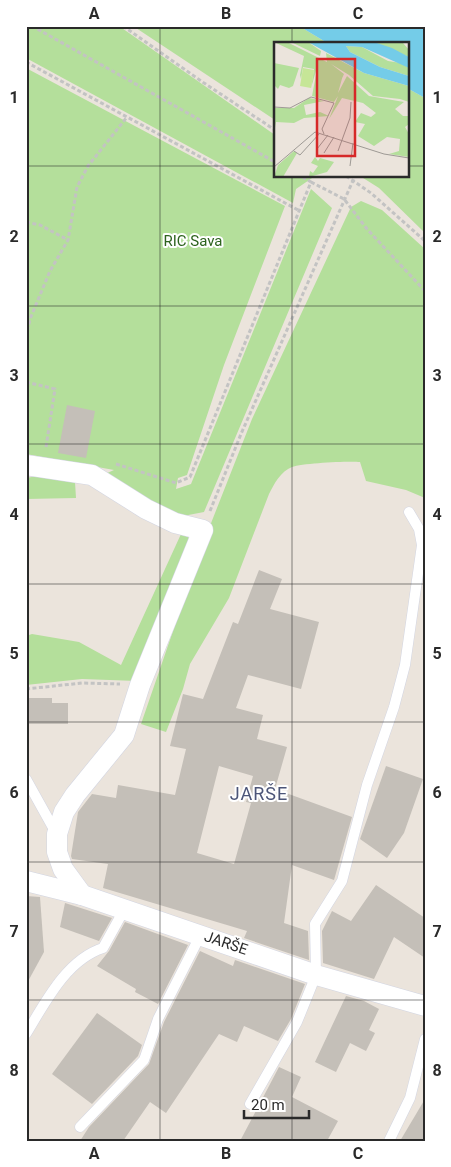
<svg xmlns="http://www.w3.org/2000/svg" width="451" height="1167" viewBox="0 0 451 1167" font-family="Roboto,sans-serif">
	<rect width="100%" height="100%" fill="#ebe4dc"/>
	<g fill="#b4df9b">
		<path d="M26 26H119L275 135V176H315L296 189 293 203 26 58Z"/>
		<path d="M133 26H299L329 44H275V120Z"/>
		<path d="M26 68 285 206 224 365 187 475 178 478 176 489 191 484 311 189 332 208 204 512 183 516 164 512 105 474 114 470 26 454Z"/>
		<path d="M407 88 425 98V233L379 188 360 176H407Z"/>
		<path d="M361 201 382 210 425 249V498L406 490 366 481 360 462C348 461 303 463 292 467 281 471 274 484 269 494L229 598 190 664 183 689 166 732 141 724 204 541 252 419 351 207Z"/>
		<path d="M43 475 75 482 76 498 26 499V478Z"/>
		<path d="M181 534 194 540 137 681 82 679 26 685V636L32 634 79 642 121 665Z"/>
	</g>
	<path fill="#74cce8" d="M299 26H425V98L407 88V44H329Z"/>
	<g fill="#c4bfb8" fill-rule="evenodd">
		<path d="M67 405 95 411 86 458 58 453Z"/>
		<path d="M259 570 282 579 270 609 319 622 301 689 248 675 236 708 263 715 257 739 287 747 275 789 352 817 334 880 292 865 284 923 308 931 309 960 244 938 247 931 103 888 108 864 72 859 71 856 78 812 92 794 116 798 118 785 175 795 186 749 170 746 183 694 203 699 233 622 238 624ZM219 766 253 776 246 802 251 803 234 864 197 853Z"/>
		<path d="M26 698H52V703H68V724H26Z"/>
		<path d="M386 766 423 779 404 833 387 858 360 839Z"/>
		<path d="M376 885 425 918V958L394 937 374 979 323 963 322 931 332 911 351 921Z"/>
		<path d="M26 896 40 897 44 952 26 985Z"/>
		<path d="M65 903 112 918 99 941 60 927Z"/>
		<path d="M125 922 188 945 158 1004 135 992 136 989 97 966 109 951Z"/>
		<path d="M200 951 233 966 235 960 305 984 291 1019 278 1041 244 1026 237 1042 219 1034 166 1113 150 1102 123 1141H80L89 1127 149 1064 164 1022Z"/>
		<path d="M346 996 364 1001 379 1009 369 1030 375 1033 366 1051 350 1043 336 1072 315 1062Z"/>
		<path d="M97 1013 142 1045 138 1056 92 1104 52 1074Z"/>
		<path d="M279 1067 301 1077 292 1097 338 1121 327 1141H240Z"/>
		<path d="M425 1099V1141H400Z"/>
	</g>
	<g fill="none" stroke-linecap="round" stroke-linejoin="round">
		<g stroke="#d2d5e2" stroke-width="11">
			<g id="service">
				<path d="M26 779 56 833"/>
				<path d="M26 1034C45 1003 66 960 103 948L124 910"/>
				<path d="M250 1104 297 1022 316 975 315 924 342 881 367 785 394 707 405 665 422 545 419 529 409 512"/>
				<path d="M80 1127 144 1060 158 1019 201 934"/>
				<path d="M389 1141 410 1098 425 1039"/>
			</g>
		</g>
		<g stroke="#d2d5e2" stroke-width="21">
			<g id="minor">
				<path d="M26 465 92 475 146 509 175 523 203 530 140 685 124 735 75 795 64 812 57 834V852L63 869 82 895"/>
				<path d="M26 881 82 895 316 975 425 1006"/>
			</g>
		</g>
		<g stroke="#c3c3c3" stroke-width="3" stroke-dasharray="4 2.5" stroke-linecap="butt">
			<path d="M32 26 275 162"/>
			<path d="M123 26 204 83 275 130"/>
			<path d="M26 62 298 210"/>
			<path d="M346 176 371 193 425 241"/>
			<path d="M311 182 344 199 367 229 425 291"/>
			<path d="M26 222 40 225 68 240"/>
			<path d="M26 337 30 319 50 271 68 240 77 187 88 166 127 117"/>
			<path d="M26 382 55 389 46 447"/>
			<path d="M116 464 176 483 190 477 311 182 301 176"/>
			<path d="M210 511 241 434 355 176"/>
			<path d="M26 689 82 683 120 684"/>
		</g>
		<use href="#service" stroke="#fff" stroke-width="10"/>
		<use href="#minor" stroke="#fff" stroke-width="20"/>
	</g>
	<path fill="none" stroke="#2a2a2a" stroke-width="1" stroke-opacity="0.55" d="M160 26V1141M292 26V44M26 166H275M407 166H425M292 176V1141M26 306H425M26 444H425M26 584H425M26 722H425M26 862H425M26 1000H425"/>
	<g text-anchor="middle" dominant-baseline="central" stroke-width="4" stroke-linejoin="round" paint-order="stroke">
		<g font-size="15" fill="#2d631e" stroke="#fff">
			<text x="193" y="241">RIC Sava</text>
		</g>
		<g font-size="15" fill="#2a2a2a" stroke="#fff">
			<text transform="translate(226 943) rotate(19)">JARŠE</text>
		</g>
		<g font-size="18" letter-spacing="1" fill="#4c5578" stroke="#fff">
			<text x="259" y="793">JARŠE</text>
		</g>
	</g>
	<g transform="translate(274 42)">
		<rect width="135" height="135" fill="#ebe4dc"/>
		<path d="M0 0H13L53 20 52 11 90 31 135 44V60L126 57 99 54 75 33 57 22 70 32 60 54 69 33 64 51 73 34 95 54 130 60 121 67 129 74H135V82L131 85 135 92V115L115 112 125 109 126 97 113 95 100 104 84 94 91 82 81 80 87 71 97 75 102 71 89 61 68 56 55 77 64 54 60 60 38 54 44 22 37 46 40 27 29 25 27 37 26 33 30 14ZM17 0H34L47 9 46 14ZM100 0H132L129 1 135 8V15ZM72 4 88 5 114 19 127 21 135 26V34L106 25 76 10ZM0 21 25 26 19 44 15 46 6 43 4 47 0 43ZM35 56 50 59 30 63 32 73 46 70 55 74 30 76 20 81 2 80 0 91V66H20ZM20 109 23 111 9 135H0L4 123ZM41 115 44 119 46 116 60 120 53 130 35 135 36 129 39 131 44 124 37 121Z" fill="#b4df9b"/>
		<path d="M29 26 40 28 37 46 26 44Z" fill="#c6e697"/>
		<path d="M34 0H100L118 6 135 15V26L88 5 72 4 76 10 106 25 135 34V44L90 31Z" fill="#74cce8"/>
		<path fill="none" stroke="#9e9a95" stroke-width="1" d="M0 65 16 66 37 55 60 61 48 87 50 92M43 107 54 93M20 109 26 113 46 91M64 109 76 76 77 60M50 111 60 95M76 124 79 101M0 125 41 90 110 112 135 116"/>
		<path fill="#d62828" fill-opacity="0.15" stroke="#d62828" stroke-width="2.5" d="M43 17H81V114H43Z"/>
		<rect width="135" height="135" fill="none" stroke="#2a2a2a" stroke-width="2.5"/>
	</g>
	<rect width="451" height="1167" fill="none" stroke="#ffffff" stroke-width="55"/>
	<path d="M244 1110v8h65v-8" fill="none" stroke="#2a2a2a" stroke-width="2.5"/>
	<text x="251" y="1110" font-size="15" fill="#2a2a2a" stroke="#ffffff" stroke-width="4" paint-order="stroke">20 m</text>
	<rect x="28" y="28" width="396" height="1112" fill="none" stroke="#2a2a2a" stroke-width="2"/>
	<g font-size="16" text-anchor="middle" font-weight="bold" fill="#2a2a2a">
		<text x="94" y="19">A</text>
		<text x="226" y="19">B</text>
		<text x="358" y="19">C</text>
		<text x="14" y="103">1</text>
		<text x="437" y="103">1</text>
		<text x="14" y="242">2</text>
		<text x="437" y="242">2</text>
		<text x="14" y="381">3</text>
		<text x="437" y="381">3</text>
		<text x="14" y="520">4</text>
		<text x="437" y="520">4</text>
		<text x="14" y="659">5</text>
		<text x="437" y="659">5</text>
		<text x="14" y="798">6</text>
		<text x="437" y="798">6</text>
		<text x="14" y="937">7</text>
		<text x="437" y="937">7</text>
		<text x="14" y="1076">8</text>
		<text x="437" y="1076">8</text>
		<text x="94" y="1159">A</text>
		<text x="226" y="1159">B</text>
		<text x="358" y="1159">C</text>
	</g>
</svg>
